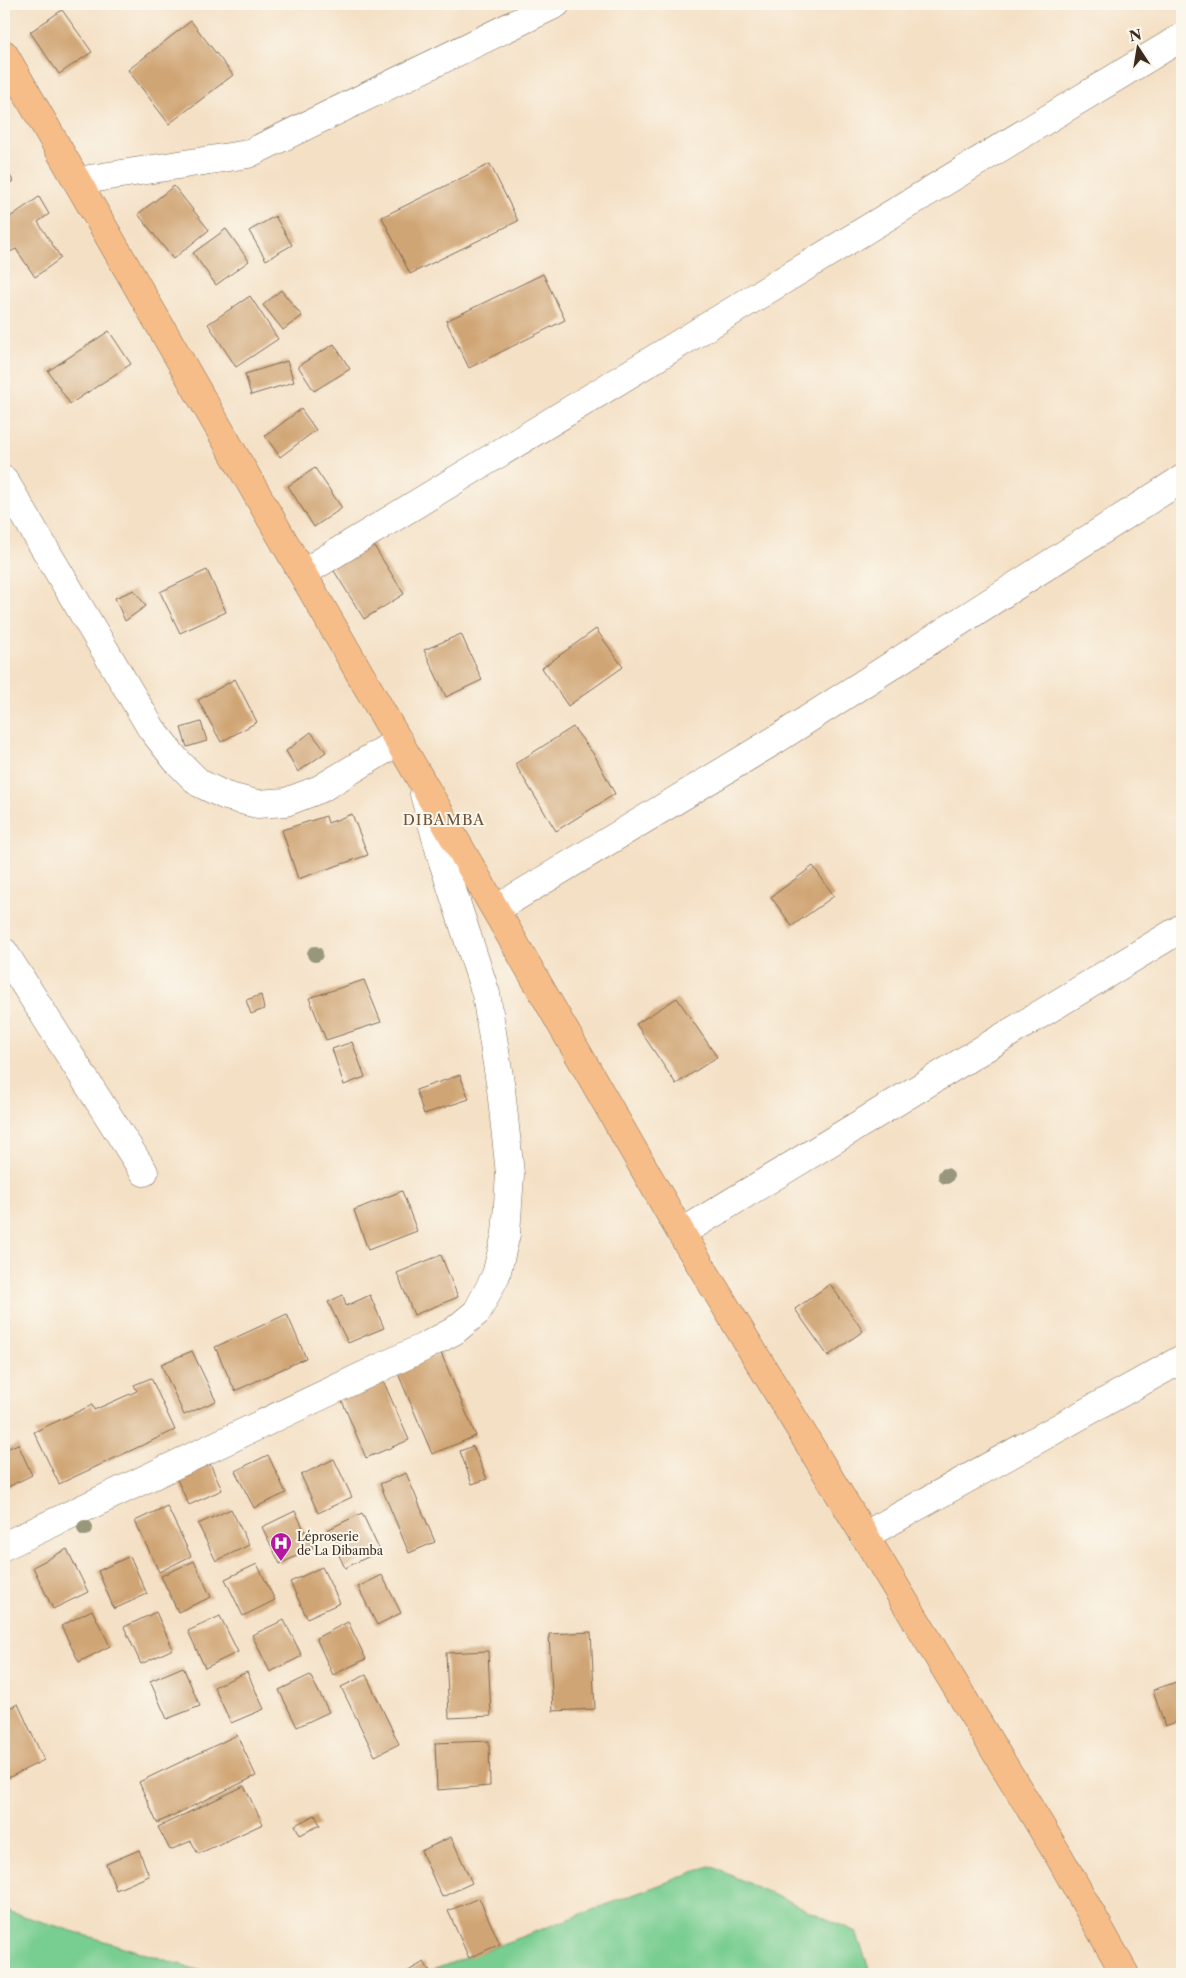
<svg xmlns="http://www.w3.org/2000/svg" width="1186" height="1978" viewBox="0 0 1186 1978" font-family="'Libre Caslon Text',serif">
	<rect width="100%" height="100%" fill="#fbf7ec"/>
	<filter id="ink" filterUnits="userSpaceOnUse"><feTurbulence type="fractalNoise" baseFrequency=".02" numOctaves="2"/><feDisplacementMap in="SourceGraphic" scale="10" xChannelSelector="R" yChannelSelector="G"/><feConvolveMatrix kernelMatrix="1 2 1 2 8 2 1 2 1" color-interpolation-filters="sRGB"/></filter>
	<filter id="wash" filterUnits="userSpaceOnUse"><feTurbulence type="fractalNoise" baseFrequency=".0096" numOctaves="4" result="noise"/><feDisplacementMap in="SourceGraphic" scale="20" xChannelSelector="R" yChannelSelector="G"/><feGaussianBlur stdDeviation="1.12" result="paint"/><feColorMatrix in="noise" values="0 0 0 0 0 0 0 0 0 0 0 0 0 0 0 0 0 1.4 0 .05"/><feComposite in="paint" operator="in"/></filter>
	<g filter="url(#wash)">
		<rect width="100%" height="100%" fill="#f4e0c5"/>
		<g fill="#78cd91" stroke="#5a7c58">
			<path d="M710 1866 856 1932 871 1974H422Z"/>
			<path d="M4 1910 211 1974H4Z"/>
		</g>
		<g id="blocks">
			<g fill="#d0a574">
				<path d="M62 10 92 52 59 74 30 32Z"/>
				<path d="M191 21 233 75 169 124 128 70Z"/>
				<path d="M490 164 518 221 410 274 382 217Z"/>
				<path d="M4 165 13 181 4 187Z"/>
				<path d="M174 186 209 230 173 259 138 214Z"/>
				<path d="M39 197 49 214 38 222 61 258 35 277 16 249 4 255V221Z"/>
				<path d="M275 216 292 245 266 260 249 231Z"/>
				<path d="M226 229 249 261 216 285 193 253Z"/>
				<path d="M543 274 565 320 469 368 446 321Z"/>
				<path d="M281 290 302 316 283 330 263 305Z"/>
				<path d="M250 296 278 339 236 367 208 324Z"/>
				<path d="M109 331 131 364 70 404 48 371Z"/>
				<path d="M334 344 350 369 314 391 298 366Z"/>
				<path d="M287 361 294 382 251 395 245 374Z"/>
				<path d="M301 409 316 430 280 457 265 436Z"/>
				<path d="M315 468 342 508 314 527 288 486Z"/>
				<path d="M371 541 404 594 364 619 331 566Z"/>
				<path d="M207 570 226 612 180 633 160 592Z"/>
				<path d="M134 590 146 606 125 621 115 598Z"/>
				<path d="M596 629 623 667 568 706 542 668Z"/>
				<path d="M461 634 482 680 446 697 424 650Z"/>
				<path d="M235 679 257 722 221 742 198 700Z"/>
				<path d="M201 722 207 741 187 747 181 728Z"/>
				<path d="M573 727 595 756 615 794 556 831 515 764Z"/>
				<path d="M311 732 326 752 298 772 286 751Z"/>
				<path d="M352 814 368 855 298 879 282 830 326 816 328 823Z"/>
				<path d="M813 866 834 896 792 926 771 897Z"/>
				<path d="M364 980 381 1022 326 1040 309 998Z"/>
				<path d="M261 995 264 1009 251 1014 246 1000Z"/>
				<path d="M677 998 717 1057 676 1084 636 1024Z"/>
				<path d="M352 1042 365 1077 344 1085 332 1049Z"/>
				<path d="M460 1075 469 1099 424 1114 416 1090Z"/>
				<path d="M402 1191 417 1231 368 1250 354 1210Z"/>
				<path d="M441 1255 458 1297 414 1315 397 1273Z"/>
				<path d="M830 1284 863 1331 828 1356 795 1309Z"/>
				<path d="M343 1295 346 1306 370 1295 384 1328 348 1343 328 1302Z"/>
				<path d="M287 1314 306 1358 235 1391 215 1347Z"/>
				<path d="M192 1351 216 1401 184 1415 161 1364Z"/>
				<path d="M441 1353 476 1436 432 1454 397 1371Z"/>
				<path d="M151 1378 175 1430 59 1484 34 1432 92 1405 94 1410 137 1391 134 1385Z"/>
				<path d="M382 1378 409 1440 366 1458 340 1396Z"/>
				<path d="M18 1444 32 1475 4 1489V1450Z"/>
				<path d="M473 1446 487 1479 472 1484 460 1451Z"/>
				<path d="M205 1453 222 1490 189 1505 172 1469Z"/>
				<path d="M268 1455 286 1493 254 1508 235 1471Z"/>
				<path d="M334 1459 352 1497 318 1513 301 1475Z"/>
				<path d="M406 1473 435 1542 409 1553 380 1484Z"/>
				<path d="M167 1506 191 1556 159 1572 135 1521Z"/>
				<path d="M231 1509 249 1545 216 1561 198 1524Z"/>
				<path d="M295 1511 313 1548 280 1564 262 1527Z"/>
				<path d="M362 1513 380 1551 345 1568 327 1530Z"/>
				<path d="M67 1549 88 1592 53 1609 33 1567Z"/>
				<path d="M130 1556 147 1594 114 1609 98 1571Z"/>
				<path d="M194 1561 211 1597 178 1612 161 1576Z"/>
				<path d="M257 1564 275 1600 243 1616 225 1579Z"/>
				<path d="M322 1567 340 1603 307 1618 290 1582Z"/>
				<path d="M382 1575 401 1613 377 1625 358 1587Z"/>
				<path d="M92 1610 110 1646 79 1662 61 1626Z"/>
				<path d="M156 1612 173 1649 141 1664 124 1627Z"/>
				<path d="M220 1616 238 1652 205 1668 188 1631Z"/>
				<path d="M284 1620 302 1656 270 1672 252 1635Z"/>
				<path d="M348 1622 366 1659 333 1675 316 1638Z"/>
				<path d="M591 1632 595 1709 553 1711 549 1634Z"/>
				<path d="M488 1651 491 1716 449 1718 446 1653Z"/>
				<path d="M183 1667 200 1706 167 1719 150 1681Z"/>
				<path d="M247 1672 264 1709 231 1723 214 1687Z"/>
				<path d="M310 1675 329 1712 297 1727 279 1690Z"/>
				<path d="M366 1675 399 1744 375 1756 341 1687Z"/>
				<path d="M1182 1680V1720L1165 1726 1153 1690Z"/>
				<path d="M18 1704 44 1760 4 1780V1710Z"/>
				<path d="M237 1735 256 1776 157 1823 139 1782Z"/>
				<path d="M489 1741 490 1786 437 1790 435 1743Z"/>
				<path d="M244 1786 263 1824 198 1854 191 1841 170 1850 158 1827Z"/>
				<path d="M315 1815 320 1825 300 1835 295 1825Z"/>
				<path d="M451 1837 472 1883 442 1897 421 1851Z"/>
				<path d="M139 1850 149 1876 116 1890 106 1864Z"/>
				<path d="M479 1898 500 1944 469 1958 448 1911Z"/>
				<path d="M424 1962 431 1974H403Z"/>
			</g>
		</g>
	</g>
	<g filter="url(#ink)">
		<use href="#blocks" fill-opacity="0" stroke="#7c6a58" stroke-width="1"/>
		<g fill="none" stroke-linecap="round" stroke-linejoin="round">
			<g stroke="#7c6a58" stroke-width="29">
				<g id="minor">
					<path d="M77 181 248 154 556 4"/>
					<path d="M4 480 151 728 176 760 199 783 226 796 257 804 286 802 320 789 399 741"/>
					<path d="M303 573 1182 37"/>
					<path d="M496 909 777 739 1182 479"/>
					<path d="M4 952 144 1172"/>
					<path d="M681 1233 1182 928"/>
					<path d="M864 1536 1182 1359"/>
					<path d="M4 1546 424 1347 454 1331 477 1312 496 1275 506 1234 510 1174 501 1089 486 994 442 859 424 794"/>
				</g>
			</g>
			<g stroke="#7c6a58" stroke-width="29">
				<path id="major" d="M4 54 681 1233 1060 1858 1125 1974"/>
			</g>
			<use href="#minor" stroke="#fff" stroke-width="28"/>
			<use href="#major" stroke="#f7bd88" stroke-width="28"/>
		</g>
		<g fill="#98977c">
			<circle cx="315" cy="954" r="8"/>
			<circle cx="946" cy="1176" r="8"/>
			<circle cx="85" cy="1528" r="8"/>
		</g>
	</g>
	<defs>
		<g id="hospital-pin" transform="scale(1.125)"><path d="M0 17L-7.5 6A9.5 9.5 0 1 1 7.5 6Z" fill="#b5179e" stroke="#fbf7ec"/><path d="M-5-5h3v3.5h4V-5h3V5h-3V1.5h-4V5h-3Z" fill="#fff"/></g>
	</defs>
	<g fill-rule="evenodd">
		<use href="#hospital-pin" x="281" y="1543"/>
	</g>
	<g text-anchor="middle" dominant-baseline="central" stroke-width="4" stroke-linejoin="round" paint-order="stroke">
		<g font-size="12" fill="#3b2a1e" stroke="#fbf7ec" text-anchor="start">
			<text x="297" y="1536">Léproserie<tspan x="297" dy="14">de La Dibamba</tspan></text>
		</g>
		<g font-size="15" letter-spacing="1" fill="#6f553c" stroke="#fbf7ec">
			<text x="444" y="819">DIBAMBA</text>
		</g>
	</g>
	<rect width="1186" height="1978" fill="none" stroke="#fbf7ec" stroke-width="20"/>
	<g transform="translate(1138 48) rotate(348)" stroke="#fbf7ec" stroke-width="4" paint-order="stroke">
	<path d="M0-4L9 19L0 12L-9 19Z" fill="#3b2a1e"/>
	<text y="-8" font-size="14" font-weight="bold" text-anchor="middle" fill="#3b2a1e">N</text>
	</g>
</svg>
